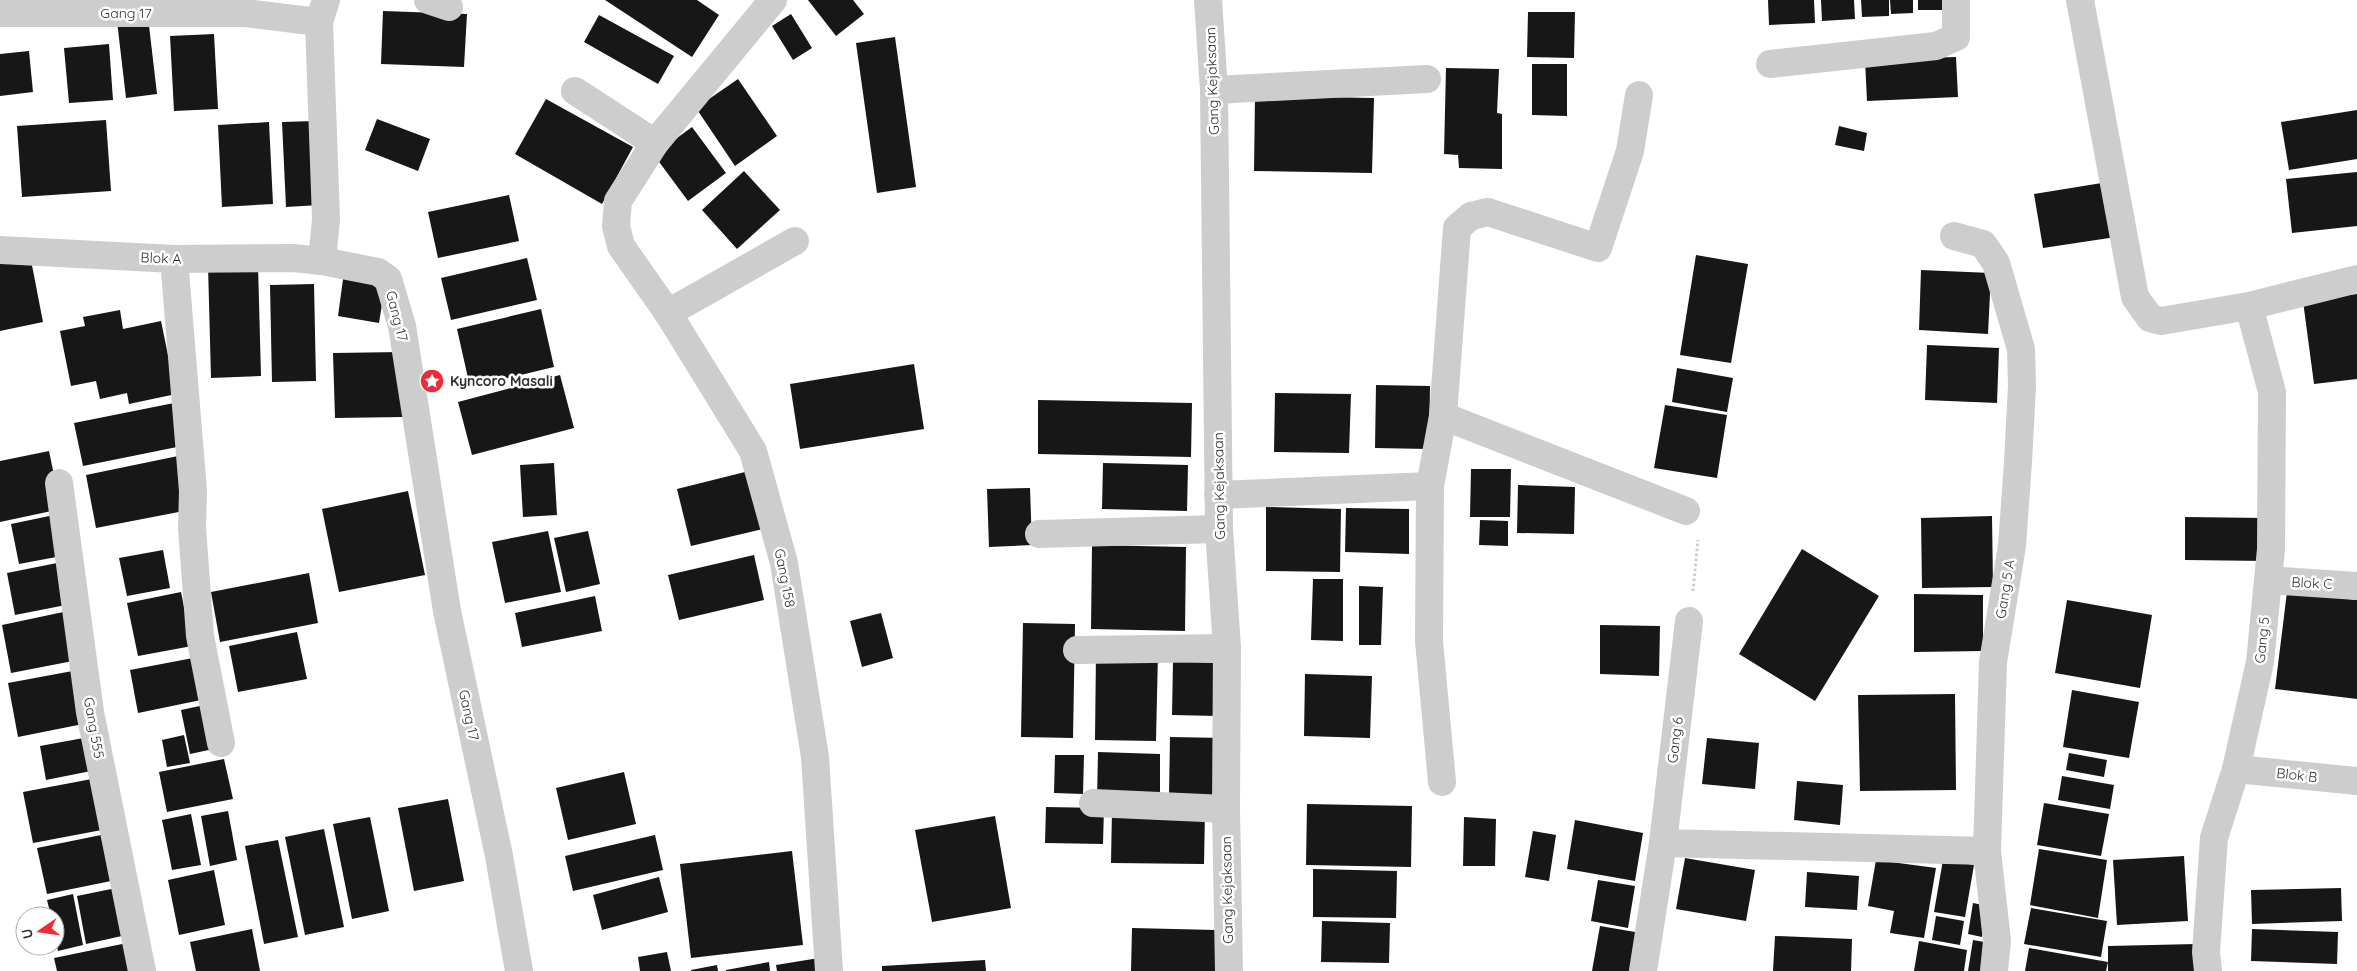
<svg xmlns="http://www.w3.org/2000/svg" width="2357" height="971" viewBox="0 0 2357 971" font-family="Quicksand,sans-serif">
	<rect width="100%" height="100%" fill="#fff"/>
	<g fill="#171717">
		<path d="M605 0H697L719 15 692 57Z"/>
		<path d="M808 0H853L864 14 836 36Z"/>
		<path d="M1768 0H1814L1815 23 1769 25Z"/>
		<path d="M1821 0H1854L1855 19 1822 21Z"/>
		<path d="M1861 0H1889V16L1862 17Z"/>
		<path d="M1890 0H1913V13L1891 14Z"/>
		<rect x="1918" y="0" width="32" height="10"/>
		<path d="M383 11 467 14 464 67 381 64Z"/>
		<path d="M1528 12H1575L1574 58 1527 57Z"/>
		<path d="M791 14 812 48 793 60 772 26Z"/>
		<path d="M599 15 674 56 658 84 584 42Z"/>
		<path d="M148 17 157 94 126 98 117 21Z"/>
		<path d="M214 34 218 109 174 111 170 36Z"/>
		<path d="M895 37 916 187 877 193 856 43Z"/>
		<path d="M109 44 113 100 69 103 64 48Z"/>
		<path d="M29 51 33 92 0 96V54Z"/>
		<path d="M1956 57 1958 97 1867 101 1865 60Z"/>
		<path d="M1532 64H1567V116L1532 115Z"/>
		<path d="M1446 68 1499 69 1497 113 1502 114V169L1459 168 1458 155 1444 154Z"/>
		<path d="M738 79 777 136 735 166 696 108Z"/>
		<path d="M1255 96 1374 98 1372 173 1254 171Z"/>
		<path d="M546 99 633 147 602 204 515 154Z"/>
		<path d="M2357 110V159L2289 170 2281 122Z"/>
		<path d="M377 119 430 139 418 171 365 150Z"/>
		<path d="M106 120 111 191 22 197 17 126Z"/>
		<path d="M315 121 320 205 286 207 282 122Z"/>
		<path d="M269 122 273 204 222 207 218 125Z"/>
		<path d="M1839 126 1867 133 1864 151 1835 145Z"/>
		<path d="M692 127 726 173 688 201 654 155Z"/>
		<path d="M744 171 780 210 737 249 702 210Z"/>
		<path d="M2357 172V226L2292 233 2286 179Z"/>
		<path d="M2108 182 2116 237 2043 248 2034 194Z"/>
		<path d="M509 195 519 241 438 258 428 212Z"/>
		<path d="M30 255 43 322 0 331V262Z"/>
		<path d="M1696 255 1748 264 1731 363 1680 355Z"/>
		<path d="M527 258 537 300 451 320 441 278Z"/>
		<path d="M208 265H258L261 376 211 378Z"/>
		<path d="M1921 270 1991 273 1988 334 1919 330Z"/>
		<path d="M344 272 386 279 379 323 338 316Z"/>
		<path d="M314 284 316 381 272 382 270 285Z"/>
		<path d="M2357 294V379L2314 384 2303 301Z"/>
		<path d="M541 309 554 367 470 387 457 329Z"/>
		<path d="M120 310 123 329 161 321 176 394 129 404 127 393 100 399 96 381 71 386 60 331 85 326 83 317Z"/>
		<path d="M1927 345 1999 348 1997 403 1925 400Z"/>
		<path d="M401 352 403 417 335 418 333 353Z"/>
		<path d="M914 364 924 429 800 449 790 384Z"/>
		<path d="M1677 368 1733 378 1727 412 1672 402Z"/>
		<path d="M560 375 574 428 472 455 458 402Z"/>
		<path d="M1376 385 1430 386 1429 449 1375 448Z"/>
		<path d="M1275 393 1351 394 1349 453 1274 452Z"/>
		<path d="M1038 400 1192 403 1191 457 1038 454Z"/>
		<path d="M174 403 182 446 83 466 74 423Z"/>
		<path d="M1665 405 1727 415 1717 478 1654 468Z"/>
		<path d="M49 451 61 509 0 522V461Z"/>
		<path d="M178 456 189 510 96 528 86 475Z"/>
		<path d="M554 463 557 515 523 517 520 465Z"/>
		<path d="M1103 463 1188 465 1187 511 1102 509Z"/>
		<path d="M757 469 771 527 691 546 677 489Z"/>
		<path d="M1471 469H1511L1510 517H1470Z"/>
		<path d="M1518 485 1575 487 1574 534 1517 533Z"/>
		<path d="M1030 488 1032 545 989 547 987 489Z"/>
		<path d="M408 491 425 575 339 592 322 509Z"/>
		<path d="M1266 507 1341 509 1340 572 1266 571Z"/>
		<path d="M1346 508 1409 509V554L1345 552Z"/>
		<path d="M59 514 67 555 19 564 11 524Z"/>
		<path d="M1992 516 1993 587 1922 588 1921 518Z"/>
		<path d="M2185 517 2266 518V561L2185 560Z"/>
		<path d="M1480 520 1508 521V546L1479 545Z"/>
		<path d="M548 531 561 592 505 603 492 542Z"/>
		<path d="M588 531 600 584 566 592 554 538Z"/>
		<path d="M1092 545 1186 547 1185 631 1091 629Z"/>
		<path d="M1802 549 1879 596 1815 701 1739 654Z"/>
		<path d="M163 550 170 588 127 596 119 558Z"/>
		<path d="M754 555 764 600 679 620 668 575Z"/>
		<path d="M62 562 71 604 15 615 7 573Z"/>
		<path d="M309 573 318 623 220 642 211 592Z"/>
		<path d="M1313 579H1343V641L1311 640Z"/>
		<path d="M1359 586 1383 587 1381 645H1359Z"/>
		<path d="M181 592 192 646 138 656 127 603Z"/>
		<path d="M2287 592 2357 600V699L2275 689Z"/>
		<path d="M1914 594 1983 595V651L1914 652Z"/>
		<path d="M595 596 602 631 522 647 515 613Z"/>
		<path d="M2067 600 2152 615 2140 688 2055 673Z"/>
		<path d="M68 611 78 660 11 673 2 625Z"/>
		<path d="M881 613 893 658 862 667 850 621Z"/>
		<path d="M1023 623 1075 624 1073 738 1021 737Z"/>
		<path d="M1600 625 1660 626 1659 676 1600 674Z"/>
		<path d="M297 632 307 679 238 692 229 646Z"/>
		<path d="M1096 651 1158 652 1156 741 1095 740Z"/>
		<path d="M193 658 201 700 138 713 130 670Z"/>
		<path d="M1173 662 1219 663 1218 716 1172 715Z"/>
		<path d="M78 670 88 723 18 737 8 683Z"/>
		<path d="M1305 674 1372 676 1370 738 1304 736Z"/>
		<path d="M2072 690 2139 702 2129 758 2063 747Z"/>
		<path d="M1955 694 1956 790 1860 791 1858 695Z"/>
		<path d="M209 704 218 748 190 754 181 710Z"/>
		<path d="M184 735 190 763 167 767 162 740Z"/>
		<path d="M89 737 96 770 46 780 40 746Z"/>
		<path d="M1170 737 1225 738 1224 796 1169 795Z"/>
		<path d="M1707 738 1759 743 1755 789 1702 784Z"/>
		<path d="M1098 752 1160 754V803L1097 801Z"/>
		<path d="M2069 753 2107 760 2104 777 2066 770Z"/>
		<path d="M1055 755H1084L1083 794 1054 793Z"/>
		<path d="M224 759 233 799 167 812 159 772Z"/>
		<path d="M624 772 636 824 568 840 556 788Z"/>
		<path d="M2062 776 2114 785 2110 809 2058 800Z"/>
		<path d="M97 778 107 829 33 843 23 792Z"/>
		<path d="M1797 781 1843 785 1840 825 1794 820Z"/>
		<path d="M448 799 464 881 414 891 398 808Z"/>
		<path d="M2044 803 2109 814 2101 856 2037 845Z"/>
		<path d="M1307 804 1412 806 1411 867 1306 865Z"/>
		<path d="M1046 807 1104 808 1103 844 1045 843Z"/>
		<path d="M1112 809 1205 811 1204 864 1111 863Z"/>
		<path d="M228 811 237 860 210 866 201 816Z"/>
		<path d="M191 814 201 865 172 870 162 820Z"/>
		<path d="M995 816 1011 908 932 922 915 830Z"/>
		<path d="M370 817 389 911 352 919 333 824Z"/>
		<path d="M1464 817 1496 819 1495 866H1463Z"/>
		<path d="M1575 820 1643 833 1635 881 1567 869Z"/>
		<path d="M324 829 344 927 305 935 285 837Z"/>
		<path d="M1533 831 1556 835 1549 881 1525 877Z"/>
		<path d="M111 833 121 879 47 894 37 848Z"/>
		<path d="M655 835 663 870 573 891 565 856Z"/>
		<path d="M278 840 298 937 264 944 245 846Z"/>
		<path d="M2039 849 2107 860 2098 918 2030 905Z"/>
		<path d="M792 851 803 945 691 958 680 864Z"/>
		<path d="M2184 856 2188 921 2117 925 2113 860Z"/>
		<path d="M1685 858 1755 870 1746 921 1676 909Z"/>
		<path d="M1876 860 1936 868 1924 938 1890 933 1894 911 1868 906Z"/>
		<path d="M1943 860 1974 865 1965 917 1934 912Z"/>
		<path d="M1313 869 1397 871 1396 918 1313 917Z"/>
		<path d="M214 870 225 925 179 935 168 880Z"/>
		<path d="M1807 872 1859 876 1857 910 1805 907Z"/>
		<path d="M659 877 668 912 602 930 593 895Z"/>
		<path d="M1598 880 1635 886 1628 928 1591 921Z"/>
		<path d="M121 887 131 934 86 944 77 896Z"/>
		<path d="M2341 888 2342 921 2252 924 2251 890Z"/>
		<path d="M73 894 83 945 58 951 55 936V916H51L47 900Z"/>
		<path d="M1973 903 1988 906 1982 937 1968 934Z"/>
		<path d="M2031 908 2107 921 2101 957 2024 944Z"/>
		<path d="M1936 916 1964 921 1960 945 1932 940Z"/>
		<path d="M1322 921 1390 923 1389 963 1321 962Z"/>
		<path d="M1600 926 1641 933 1635 971H1592Z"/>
		<path d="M1132 928 1216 930V971H1131Z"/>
		<path d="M252 929 260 971H196L190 942Z"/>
		<path d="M2252 929 2338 932 2337 964 2251 961Z"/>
		<path d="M1775 936 1852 939 1851 971H1773Z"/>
		<path d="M1973 940 1990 943 1985 971H1968Z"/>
		<path d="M1919 941 1967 950 1964 971H1914Z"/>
		<path d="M127 943 133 971H57L54 958Z"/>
		<path d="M2196 944 2197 971H2108V946Z"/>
		<path d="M2029 948 2108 962 2106 971H2025Z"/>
		<path d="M667 952 671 971H640L638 957Z"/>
		<path d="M819 958 821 971H777L776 965Z"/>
		<path d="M985 960 986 971H882V966Z"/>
		<path d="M769 962 770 971H726V970Z"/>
		<path d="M717 965 718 971H691V970Z"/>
	</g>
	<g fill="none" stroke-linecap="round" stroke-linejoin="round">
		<path stroke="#cdcdcd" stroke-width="3" stroke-dasharray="2.5 2.5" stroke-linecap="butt" d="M1693 591 1698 540"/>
		<g stroke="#cdcdcd" stroke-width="28">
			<path d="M428 0 449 7"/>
			<path d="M773 0 655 143 618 201 616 226 621 246 668 313 753 451 784 563 815 757 829 971"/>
			<path d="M1208 0 1214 90 1219 529 1227 648 1226 809 1229 971"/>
			<path d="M2080 0 2135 297 2150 318 2161 321 2249 306 2357 279"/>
			<path d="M0 13H245L319 22 326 219 322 261"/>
			<path d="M319 22 326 0"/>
			<path d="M1770 64 1936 46 1956 37V0"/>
			<path d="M1214 90 1427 79"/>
			<path d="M575 91 655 143"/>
			<path d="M1954 236 1983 244 1996 263 2021 349 2022 386 2018 462 2012 546 1993 662 1987 851 1997 941 1994 971"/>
			<path d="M0 250 174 259 293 258 322 261 378 272 388 279 402 326 447 611 499 856 519 971"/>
			<path d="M174 259 193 491 192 528 200 636 221 743"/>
			<path d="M668 313 795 241"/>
			<path d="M1443 416 1686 511"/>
			<path d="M59 483 90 712 142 971"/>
			<path d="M1218 495 1430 486"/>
			<path d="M1039 534 1219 529"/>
			<path d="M2268 580 2357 586"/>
			<path d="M1077 650 1227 648"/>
			<path d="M2236 769 2357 781"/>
			<path d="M1442 782 1429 641 1430 486 1443 416 1457 228 1471 216 1488 212 1598 248 1630 151 1639 95"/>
			<path d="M1093 803 1226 809"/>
			<path d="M1663 843 1987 851"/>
			<path d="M1643 971 1663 843 1689 621"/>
			<path d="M2208 971 2206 952 2214 838 2236 769 2260 662 2271 549 2272 392 2249 306"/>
		</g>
	</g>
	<defs>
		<g id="sight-disc" transform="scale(1.25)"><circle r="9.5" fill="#ef2b36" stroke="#fff"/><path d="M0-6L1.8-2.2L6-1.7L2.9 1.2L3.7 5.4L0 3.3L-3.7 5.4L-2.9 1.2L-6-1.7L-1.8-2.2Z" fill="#fff"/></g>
	</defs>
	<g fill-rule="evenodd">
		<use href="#sight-disc" x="432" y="381"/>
	</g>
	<g text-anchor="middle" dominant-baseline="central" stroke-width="5" stroke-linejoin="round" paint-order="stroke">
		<g font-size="14" fill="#303030" stroke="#fff">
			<text x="126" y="13">Gang 17</text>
			<text transform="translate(1212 81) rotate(-92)">Gang Kejaksaan</text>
			<text transform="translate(161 258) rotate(2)">Blok A</text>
			<text transform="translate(397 316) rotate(76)">Gang 17</text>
			<text transform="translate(1219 486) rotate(-91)">Gang Kejaksaan</text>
			<text transform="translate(785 578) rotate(79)">Gang 158</text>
			<text transform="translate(2312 583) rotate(3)">Blok C</text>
			<text transform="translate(2005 589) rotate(-81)">Gang 5 A</text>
			<text transform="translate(2262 640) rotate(-84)">Gang 5</text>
			<text transform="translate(469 715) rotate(78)">Gang 17</text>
			<text transform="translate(94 728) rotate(80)">Gang 555</text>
			<text transform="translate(1675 740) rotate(-83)">Gang 6</text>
			<text transform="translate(2297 775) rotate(6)">Blok B</text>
			<text transform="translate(1227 890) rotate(-91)">Gang Kejaksaan</text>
		</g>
		<g font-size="14" font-weight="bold" fill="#303030" stroke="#fff" text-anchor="start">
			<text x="450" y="381">Kyncoro Masali</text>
		</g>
	</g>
	<g transform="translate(40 931) rotate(257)"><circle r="24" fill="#ffffff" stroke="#acacac"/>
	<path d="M0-4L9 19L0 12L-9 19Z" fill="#ef2b36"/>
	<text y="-8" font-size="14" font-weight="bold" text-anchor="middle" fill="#303030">U</text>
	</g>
</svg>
